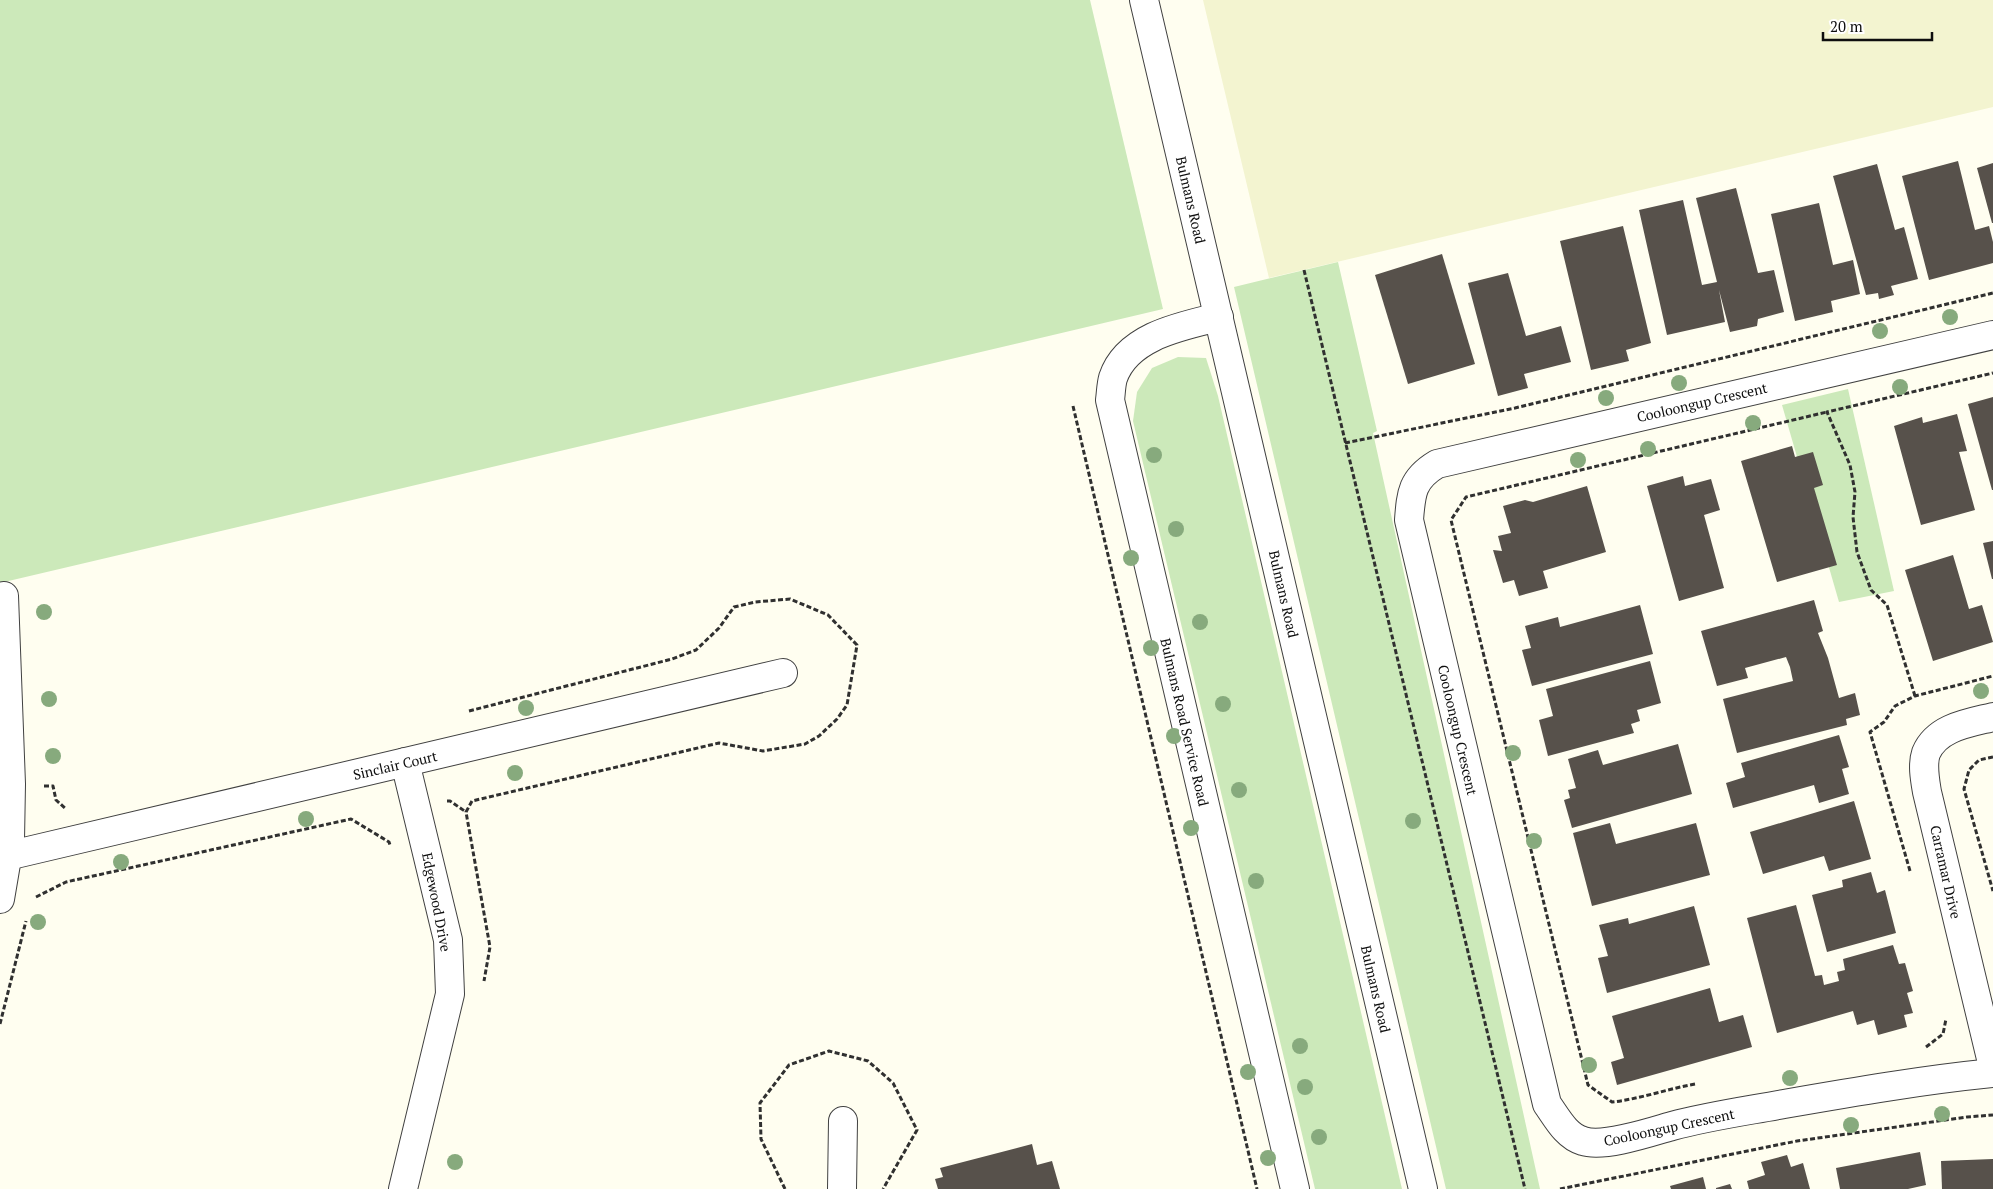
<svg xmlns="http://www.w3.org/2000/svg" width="1993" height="1189" viewBox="0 0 1993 1189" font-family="'PT Serif',serif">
	<rect width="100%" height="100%" fill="#fffef0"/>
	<path fill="#f3f4d0" d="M1203 0H1993V107L1269 278Z"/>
	<g fill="#cce9ba">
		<path d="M0 0H1090L1163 309 0 583Z"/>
		<path d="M1338 262 1377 431 1373 433 1540 1189H1446L1234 287Z"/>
		<path d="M1178 357 1206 358 1218 396 1402 1189H1315L1133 421 1137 392 1152 368Z"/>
		<path d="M1848 389 1894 591 1839 602 1782 405Z"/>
	</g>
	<g fill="#57514b">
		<path d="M1958 161 1975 230 1989 226 1993 242V263L1929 280 1902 176Z"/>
		<path d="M1993 163V223H1992L1977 168Z"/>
		<path d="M1877 164 1895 230 1904 227 1918 279 1891 286 1894 295 1879 299 1878 293 1866 295 1833 176Z"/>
		<path d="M1736 188 1758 273 1774 270 1784 312 1758 319 1757 326 1730 332 1719 290 1725 322 1667 335 1639 210 1683 200 1702 285 1717 282 1696 198Z"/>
		<path d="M1819 203 1833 265 1853 260 1860 294 1831 301 1833 312 1795 321 1771 214Z"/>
		<path d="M1623 226 1651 343 1626 350 1629 361 1591 370 1560 241Z"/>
		<path d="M1442 254 1475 364 1408 384 1375 275Z"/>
		<path d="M1508 273 1526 336 1561 326 1571 362 1524 374 1528 388 1498 396 1468 283Z"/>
		<path d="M1993 397V490H1992L1968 404Z"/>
		<path d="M1957 414 1967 451 1959 452 1975 510 1921 525 1894 426 1922 417 1923 423Z"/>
		<path d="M1792 446 1795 457 1813 452 1823 485 1814 488 1837 565 1777 582 1741 461Z"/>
		<path d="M1683 476 1685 486 1711 479 1720 510 1704 515 1724 588 1679 601 1647 486Z"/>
		<path d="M1587 486 1606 552 1543 571 1548 588 1519 596 1514 580 1503 583 1493 550 1502 551 1498 536 1511 533 1503 506 1525 500 1533 502Z"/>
		<path d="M1993 541V579H1992L1983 543Z"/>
		<path d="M1953 555 1969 609 1982 605 1993 642 1933 661 1905 570Z"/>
		<path d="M1814 600 1823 631 1818 633 1828 658 1839 698 1855 693 1860 715 1846 719 1847 725 1737 753 1723 699 1793 681 1790 667 1786 657 1745 668 1748 678 1717 686 1701 631Z"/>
		<path d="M1640 605 1653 654 1532 686 1522 650 1531 648 1525 626 1558 617 1560 627Z"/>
		<path d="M1650 661 1661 703 1637 710 1640 721 1631 724 1634 733 1548 756 1539 720 1553 716 1546 689Z"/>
		<path d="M1839 735 1849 767 1842 769 1849 794 1819 803 1814 785 1733 808 1726 783 1745 777 1741 763Z"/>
		<path d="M1678 744 1692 794 1572 828 1564 800 1570 798 1568 790 1576 788 1568 759 1598 750 1603 765Z"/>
		<path d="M1854 801 1871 859 1829 871 1824 856 1763 874 1750 832Z"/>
		<path d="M1610 823 1616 844 1696 823 1710 875 1592 906 1573 833Z"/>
		<path d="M1871 872 1877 893 1885 890 1896 933 1827 952 1812 895 1843 887 1842 880Z"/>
		<path d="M1796 905 1815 976 1822 975 1824 985 1839 981 1837 972 1845 970 1843 959 1893 945 1899 964 1905 963 1913 991 1907 993 1913 1013 1904 1015 1907 1027 1878 1035 1874 1020 1857 1025 1853 1011 1777 1033 1747 918Z"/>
		<path d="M1694 906 1710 965 1607 993 1598 958 1608 956 1599 925 1628 918 1629 924Z"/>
		<path d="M1710 988 1719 1022 1743 1015 1752 1047 1617 1085 1611 1062 1624 1058 1612 1016Z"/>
		<path d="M1032 1144 1037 1165 1052 1161 1060 1189H938L935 1179 943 1177 940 1168Z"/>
		<path d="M1920 1152 1926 1185 1908 1189H1840L1836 1168Z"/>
		<path d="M1787 1155 1791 1167 1803 1163 1810 1189H1749L1747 1181 1765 1175 1761 1162Z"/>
		<path d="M1993 1159V1189H1942L1941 1161Z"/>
		<path d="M1703 1177 1706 1189H1671L1670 1186Z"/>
		<path d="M1730 1184 1732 1189H1716V1188Z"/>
	</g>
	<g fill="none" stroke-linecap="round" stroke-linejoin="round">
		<g stroke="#414141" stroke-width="30">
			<g id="minor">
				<path d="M1144 0 1423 1189"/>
				<path d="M1219 317C1182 326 1127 336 1113 378 1111 385 1111 393 1110 400L1295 1189"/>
				<path d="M1993 335 1437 464C1412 479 1411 493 1409 520L1547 1104C1557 1118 1566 1136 1583 1141 1604 1148 1651 1132 1672 1126 1709 1116 1746 1111 1784 1104 1853 1092 1923 1080 1993 1073"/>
				<path d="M1993 717C1969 723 1937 727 1926 753 1922 765 1925 780 1927 792L1993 1067"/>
				<path d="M7 856 783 673"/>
				<path d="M0 899 10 840 11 784 4 596"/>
				<path d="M403 1189 450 994 448 940 405 762"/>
				<path d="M842 1189 843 1121"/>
			</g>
		</g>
		<g stroke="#303030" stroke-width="3" stroke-dasharray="5 2.5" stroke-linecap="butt">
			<path d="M1304 270 1525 1189"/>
			<path d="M1073 406 1257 1189"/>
			<path d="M1345 443 1515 408 1993 293"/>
			<path d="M1915 696 1887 605 1871 590 1857 552 1853 517 1855 492 1850 465 1827 412 1993 373"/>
			<path d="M469 711 672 659 696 650 719 628 734 607 755 602 790 599 828 615 857 645 847 705 837 719 819 736 805 744 763 751 719 743 472 801 466 812 490 947 484 981"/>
			<path d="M1993 757 1979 760 1969 770 1964 789 1993 891"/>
			<path d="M44 786H53L56 800 65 808"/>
			<path d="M447 801H450L466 812"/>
			<path d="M1910 871 1870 732 1884 722 1895 706 1915 696 1993 676"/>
			<path d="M36 897 66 882 351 819 389 842 390 845"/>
			<path d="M0 1024 26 921"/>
			<path d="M1926 1047 1943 1034 1946 1019"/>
			<path d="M1695 1084C1667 1089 1640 1099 1612 1102L1588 1085 1451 520 1466 497 1827 412"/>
			<path d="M785 1189 761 1139 760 1103 789 1065 829 1051 868 1061 893 1083 917 1130 883 1189"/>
			<path d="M1560 1189 1797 1141 1967 1117 1993 1115"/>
		</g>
		<use href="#minor" stroke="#fff" stroke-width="28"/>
	</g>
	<g fill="#87aa7d">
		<circle cx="1950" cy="317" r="8"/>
		<circle cx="1880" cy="331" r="8"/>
		<circle cx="1679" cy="383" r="8"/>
		<circle cx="1900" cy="387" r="8"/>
		<circle cx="1606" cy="398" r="8"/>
		<circle cx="1753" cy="423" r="8"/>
		<circle cx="1648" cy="449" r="8"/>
		<circle cx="1154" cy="455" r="8"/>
		<circle cx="1578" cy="460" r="8"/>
		<circle cx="1176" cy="529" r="8"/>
		<circle cx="1131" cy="558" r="8"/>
		<circle cx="44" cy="612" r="8"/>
		<circle cx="1200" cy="622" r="8"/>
		<circle cx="1151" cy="648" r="8"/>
		<circle cx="1981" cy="691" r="8"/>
		<circle cx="49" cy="699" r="8"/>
		<circle cx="1223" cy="704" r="8"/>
		<circle cx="526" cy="708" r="8"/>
		<circle cx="1174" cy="736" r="8"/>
		<circle cx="1513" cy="753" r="8"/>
		<circle cx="53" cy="756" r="8"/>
		<circle cx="515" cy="773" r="8"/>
		<circle cx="1239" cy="790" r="8"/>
		<circle cx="306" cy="819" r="8"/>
		<circle cx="1413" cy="821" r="8"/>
		<circle cx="1191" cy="828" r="8"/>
		<circle cx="1534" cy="841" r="8"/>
		<circle cx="121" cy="862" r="8"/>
		<circle cx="1256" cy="881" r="8"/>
		<circle cx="38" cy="922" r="8"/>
		<circle cx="1300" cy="1046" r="8"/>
		<circle cx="1589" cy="1065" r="8"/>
		<circle cx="1248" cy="1072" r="8"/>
		<circle cx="1790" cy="1078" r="8"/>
		<circle cx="1305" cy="1087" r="8"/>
		<circle cx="1942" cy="1114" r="8"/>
		<circle cx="1851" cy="1125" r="8"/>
		<circle cx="1319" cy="1137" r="8"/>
		<circle cx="1268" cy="1158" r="8"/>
		<circle cx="455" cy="1162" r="8"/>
	</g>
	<g text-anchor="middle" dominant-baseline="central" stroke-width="5" stroke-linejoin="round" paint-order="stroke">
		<g font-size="14" fill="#0e0e0e" stroke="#fff">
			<text transform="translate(1191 200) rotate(77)">Bulmans Road</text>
			<text transform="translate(1702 402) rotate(-13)">Cooloongup Crescent</text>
			<text transform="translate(1284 594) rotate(77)">Bulmans Road</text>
			<text transform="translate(1185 722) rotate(77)">Bulmans Road Service Road</text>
			<text transform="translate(1458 730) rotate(77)">Cooloongup Crescent</text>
			<text transform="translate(395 765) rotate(-13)">Sinclair Court</text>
			<text transform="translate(1946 872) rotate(77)">Carramar Drive</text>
			<text transform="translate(437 902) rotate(79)">Edgewood Drive</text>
			<text transform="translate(1376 989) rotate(77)">Bulmans Road</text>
			<text transform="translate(1669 1127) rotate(-12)">Cooloongup Crescent</text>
		</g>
	</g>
	<path d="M1823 32v8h109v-8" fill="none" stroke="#0e0e0e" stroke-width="2.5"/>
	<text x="1830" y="32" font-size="15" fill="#0e0e0e" stroke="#ffffff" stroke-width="4" paint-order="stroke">20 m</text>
</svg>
